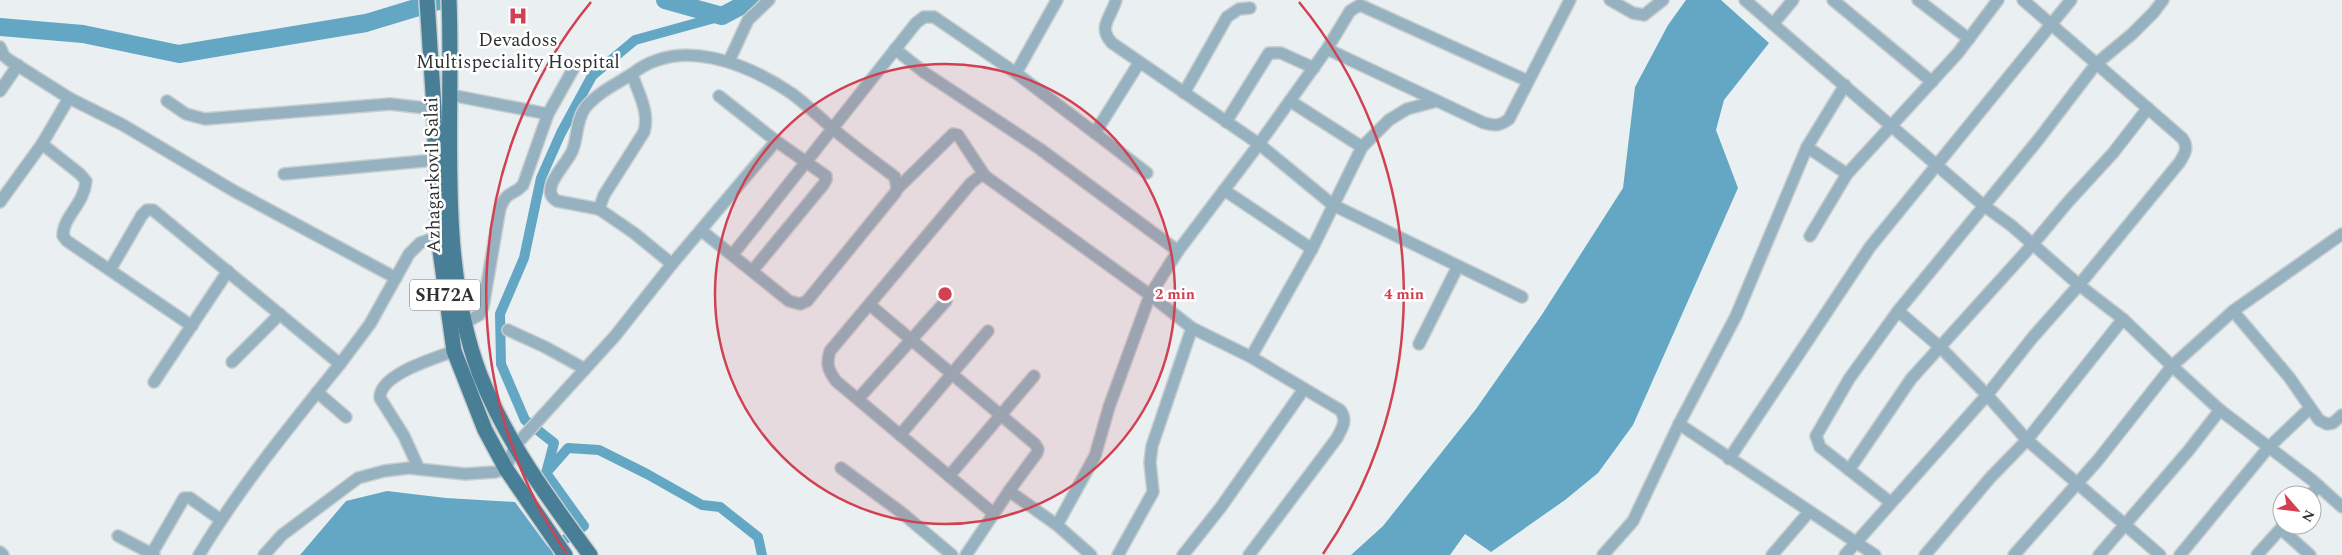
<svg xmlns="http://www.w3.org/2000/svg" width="2342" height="555" viewBox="0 0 2342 555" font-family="Spectral,serif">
	<rect width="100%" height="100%" fill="#eaf0f2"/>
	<g fill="#64a7c5">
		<path d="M1686 0H1721L1769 43 1724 100 1716 130 1738 188 1633 425 1598 473 1565 500 1491 552 1465 534 1450 555H1351L1383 526 1476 409 1541 316 1623 188 1635 87 1668 25Z"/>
		<path d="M387 491 446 498 515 502 554 555H300L346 501Z"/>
	</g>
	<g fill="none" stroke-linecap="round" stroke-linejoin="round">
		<g stroke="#64a7c5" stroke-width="10">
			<path d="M546 473 554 443 525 420 501 364 500 314 524 258 541 178 561 133 592 76 635 40 722 16"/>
			<path d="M553 548 584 526 546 473 568 448 599 450 647 474 702 505 720 507 758 537 762 555"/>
		</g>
		<g stroke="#64a7c5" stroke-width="18">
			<path d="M665 0 722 16 752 0"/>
			<path d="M0 27 83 34 179 54 366 23 442 0"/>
		</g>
		<g stroke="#c8cecf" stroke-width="14">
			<g id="street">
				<path d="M1116 0C1111 18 1097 27 1112 43L1259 144 1327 49 1350 11 1360 5 1528 81"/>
				<path d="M1610 0 1633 13 1644 15 1663 0"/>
				<path d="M1745 0 1983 205 2012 226 2079 285 2033 337 1987 395 1845 555"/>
				<path d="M1833 0 1932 82"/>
				<path d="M1918 0 1969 39"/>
				<path d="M1773 24 1793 0"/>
				<path d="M0 47 4 56 9 60 69 98 42 144 80 174 86 181C84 205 63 216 63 236L67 241 192 326"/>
				<path d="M895 49 925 73 1040 149 1178 251"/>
				<path d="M1327 49 1484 123C1495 126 1500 126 1509 119L1570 0"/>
				<path d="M729 61 748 20 769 0"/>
				<path d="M1016 73 1095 133 1139 63"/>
				<path d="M0 91 18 65"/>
				<path d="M1184 93 1227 17 1239 9 1250 8"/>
				<path d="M451 95 548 114"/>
				<path d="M719 96 776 141"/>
				<path d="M69 98 123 125 234 191 396 278"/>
				<path d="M167 101 186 114 205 119 390 104 434 109"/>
				<path d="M1290 101 1362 147"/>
				<path d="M1226 122 1269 53H1281L1314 68"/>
				<path d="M1095 133 1147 173"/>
				<path d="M1807 147 1847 174"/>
				<path d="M284 174 435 160"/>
				<path d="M897 189 953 134 958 135 985 176"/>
				<path d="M1224 190 1312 249"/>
				<path d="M0 202 42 144"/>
				<path d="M599 209 557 201C537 189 569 163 573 149 578 135 576 121 585 108 597 93 616 84 632 74"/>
				<path d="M2342 234 2233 311 2172 366 2220 410 2312 480 2342 507"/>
				<path d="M1810 236 1847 174 1958 53 1998 0"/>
				<path d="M733 254 806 162 826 176V180L823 185 753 270"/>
				<path d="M672 264 634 233 599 209 604 195 644 132C650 112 638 93 632 74 680 36 746 63 791 93 805 103 818 116 832 128 852 145 874 161 895 177L897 189 895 193 807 301 800 304 789 301 702 231"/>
				<path d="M110 270 142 215 147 210H153L340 364 370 324 409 254 420 243 445 234"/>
				<path d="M870 305 1035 444 1038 449 1037 453 1009 491"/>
				<path d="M1898 311 2038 140 2096 64 2132 34 2154 12 2163 0"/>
				<path d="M2233 311 2289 377 2319 420 2327 424 2333 423 2342 415"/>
				<path d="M465 323 479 315 483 307 500 208C508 189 512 197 523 185L548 114 576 64"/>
				<path d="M508 330 545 347 585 369"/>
				<path d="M1419 344 1458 266"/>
				<path d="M1251 357 1312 249 1362 147 1389 120 1407 109 1437 101"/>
				<path d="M232 362 280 314"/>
				<path d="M154 382 228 271"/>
				<path d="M317 392 346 417"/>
				<path d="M858 399 946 301"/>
				<path d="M1679 424 1875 555"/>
				<path d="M900 435 988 331"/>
				<path d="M1729 459 1870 247 2071 0"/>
				<path d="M841 468 902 513 952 555"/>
				<path d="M419 469 404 436 380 398C379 374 436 358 454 351"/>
				<path d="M1849 470 1911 379 2033 244 2068 202 2113 153 2148 108"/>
				<path d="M949 476 1034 376"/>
				<path d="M2310 495 2319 486"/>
				<path d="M1890 502 1820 447 1816 436 1849 379 1898 311 1941 348 1987 395 2027 440 2160 555"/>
				<path d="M993 513 836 381C828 370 826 364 830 351L971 183 980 176H985L1150 295 1192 328 1251 357 1340 410C1348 420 1342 428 1337 438L1249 555"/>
				<path d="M1057 525 1091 555"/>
				<path d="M2281 529 2310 555"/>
				<path d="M118 536 154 555"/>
				<path d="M0 552 3 555"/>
				<path d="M151 555 184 498H190L221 520"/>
				<path d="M199 555C240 487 290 426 340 364"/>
				<path d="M264 555 282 535 358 478 384 471 409 468 465 474 495 472 506 469 515 446 615 336 672 264 776 141 806 162 916 23 924 17H934L1016 73 1057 0"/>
				<path d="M966 555 1009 491 1057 525 1095 456 1109 407 1150 295 1178 251 1259 144 1333 205 1522 297"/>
				<path d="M1118 555 1153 492 1150 462 1152 446 1192 328"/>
				<path d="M1183 555 1221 507 1304 389"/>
				<path d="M1603 555 1633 521 1679 424 1736 316 1807 147 1845 85"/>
				<path d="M1772 555 1809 512"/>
				<path d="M1925 555 1990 478 2027 440 2123 319"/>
				<path d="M2014 555 2098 460 2172 366 2123 319 2079 285 2179 163C2185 154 2189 147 2182 138L2023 0"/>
				<path d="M2099 555 2189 450 2220 410"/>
				<path d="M2180 555 2268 448 2310 408"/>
				<path d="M2257 555 2284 525"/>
			</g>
		</g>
		<g stroke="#c8cecf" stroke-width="18">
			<g id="primary">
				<path d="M427 0 434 109 438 236 454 351 485 430 506 469 565 555"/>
				<path d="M449 0C454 121 436 260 480 375 506 441 548 498 590 555"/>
			</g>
		</g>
		<use href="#street" stroke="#96b2c0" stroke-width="11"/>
		<use href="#primary" stroke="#487f97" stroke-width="15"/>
	</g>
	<circle cx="945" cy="294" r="230" fill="#d14152" fill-opacity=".12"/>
	<g fill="none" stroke="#d14152" stroke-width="2.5">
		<circle cx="945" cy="294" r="230"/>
		<path d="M567 554A459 459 0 0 1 591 2M1299 2A459 459 0 0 1 1323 554"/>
	</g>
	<defs>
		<g id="hospital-bare" transform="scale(1.5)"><path d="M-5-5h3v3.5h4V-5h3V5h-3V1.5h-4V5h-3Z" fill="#d14152" stroke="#fff" stroke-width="2.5" paint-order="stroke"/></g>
	</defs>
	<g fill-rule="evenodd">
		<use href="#hospital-bare" x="518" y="16"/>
	</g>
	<g text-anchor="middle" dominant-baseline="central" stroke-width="5" stroke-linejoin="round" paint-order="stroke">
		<rect fill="#fff" stroke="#6d6f70" stroke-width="1" x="410" y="279.5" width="70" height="31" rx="4"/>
		<g font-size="18" font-weight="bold" fill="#2f3132">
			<text x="445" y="295">SH72A</text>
		</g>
		<g font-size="19" fill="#2f3132" stroke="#fff">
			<text x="518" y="40">Devadoss<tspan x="518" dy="22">Multispeciality Hospital</tspan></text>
		</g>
		<g font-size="19" fill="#2f3132" stroke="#fff">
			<text transform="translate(433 175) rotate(-91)">Azhagarkovil Salai</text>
		</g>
	</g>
	<circle cx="945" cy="294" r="8" fill="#d14152" stroke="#fff" stroke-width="2.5"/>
	<g font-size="15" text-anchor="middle" font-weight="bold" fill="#d14152" stroke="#fff" stroke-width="5" stroke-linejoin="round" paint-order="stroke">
		<text x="1175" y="299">2 min</text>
		<text x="1404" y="299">4 min</text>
	</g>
	<g transform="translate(2297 510) rotate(118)"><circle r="24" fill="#ffffff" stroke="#acadad"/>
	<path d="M0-4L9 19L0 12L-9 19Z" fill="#d14152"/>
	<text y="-8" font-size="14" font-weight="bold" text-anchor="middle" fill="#2f3132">N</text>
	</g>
</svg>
